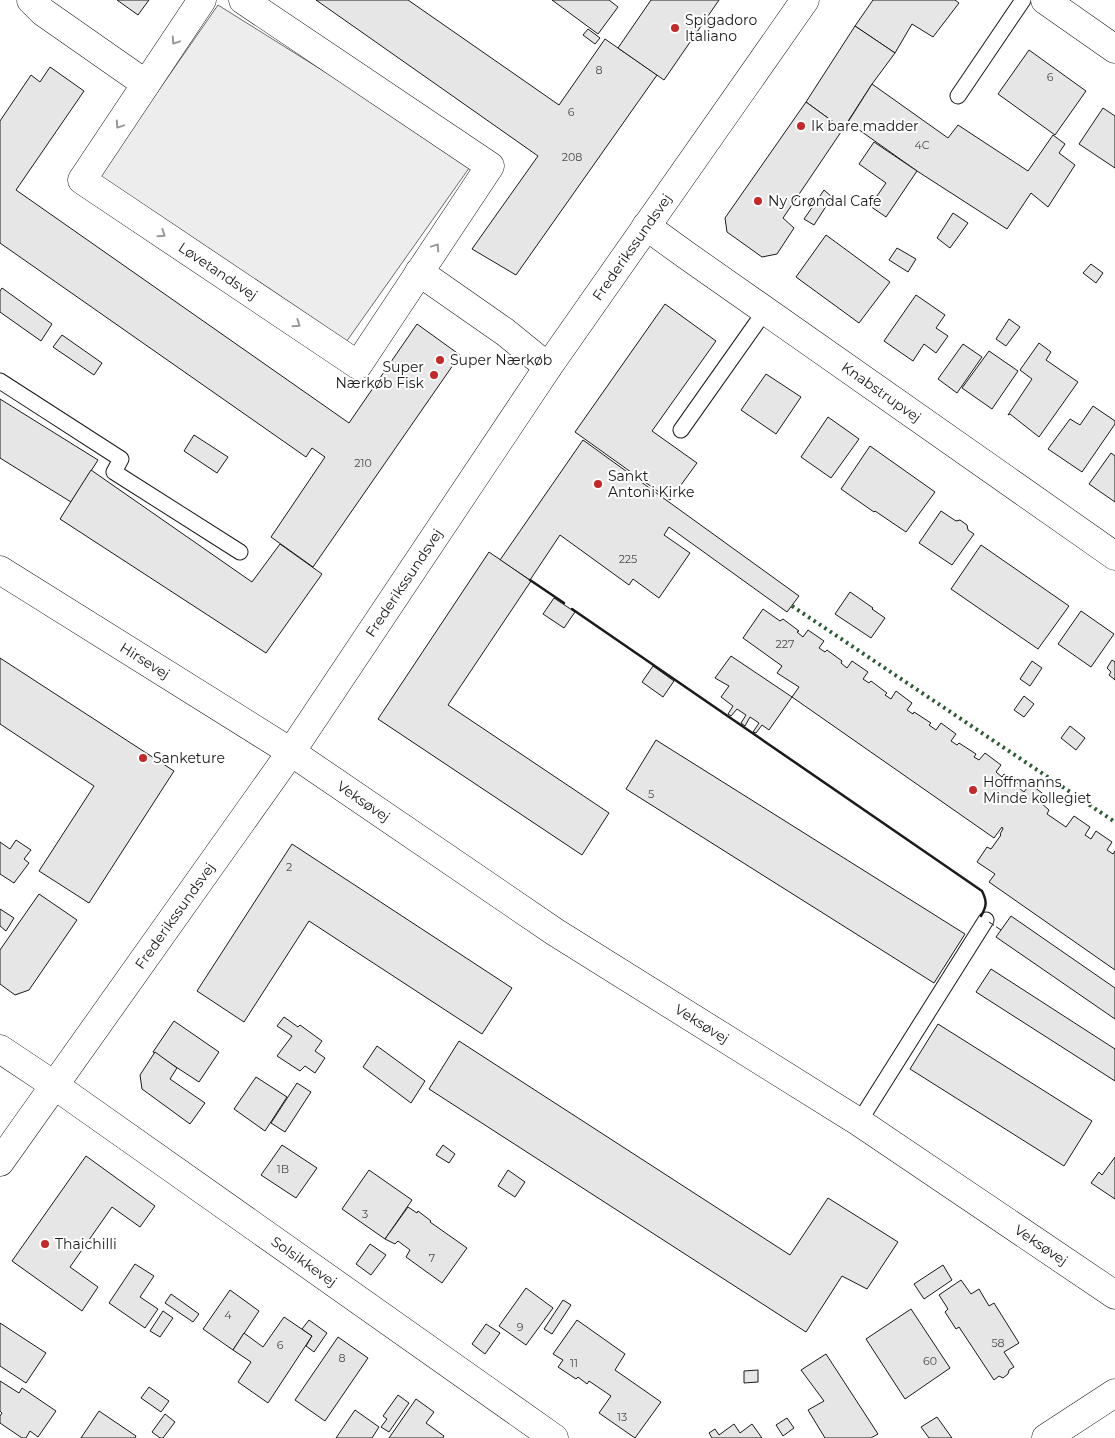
<svg xmlns="http://www.w3.org/2000/svg" width="1115" height="1438" viewBox="0 0 1115 1438" font-family="Montserrat,sans-serif">
	<rect width="100%" height="100%" fill="#fff"/>
	<path fill="#ededed" stroke="#6a6a6a" d="M218 5 472 164 344 345 99 176Z"/>
	<g fill="#e6e6e6" stroke="#1a1a1a">
		<path d="M117 0H149L138 15Z"/>
		<path d="M316 0H408L559 105 605 39 657 75 516 275 472 249 538 156Z"/>
		<path d="M552 0H609L618 7 598 34Z"/>
		<path d="M651 0H719L664 80 618 48Z"/>
		<path d="M873 0H955L959 3 933 37 912 24 895 53 855 26Z"/>
		<path d="M855 26 895 53 872 84 843 129 806 102Z"/>
		<path d="M588 29 600 38 595 44 583 35Z"/>
		<path d="M1029 50 1086 91 1055 135 998 94Z"/>
		<path d="M50 67 84 91 16 190 349 423 417 324 460 355 313 567 271 537 325 457 312 448 306 457 0 243V121L31 75 40 82Z"/>
		<path d="M872 84 948 138 958 125 1028 171 1053 135 1065 144 1059 153 1075 165 1048 207 1031 193 1007 229 917 171 848 122Z"/>
		<path d="M806 102 843 129 783 218 794 228 777 254 762 257 727 232 725 218Z"/>
		<path d="M1103 108 1115 116V168L1079 144Z"/>
		<path d="M874 142 917 171 886 217 870 206 886 183 859 164Z"/>
		<path d="M824 190 832 197 814 225 804 219Z"/>
		<path d="M953 213 968 223 950 248 937 238Z"/>
		<path d="M826 235 890 282 859 323 796 277Z"/>
		<path d="M897 248 916 259 908 272 889 260Z"/>
		<path d="M1091 264 1103 273 1096 283 1083 273Z"/>
		<path d="M2 288 52 324 41 341 0 312V291Z"/>
		<path d="M916 295 945 315 936 328 948 336 936 353 924 344 913 361 884 341Z"/>
		<path d="M665 304 716 341 652 431 697 463 670 500 575 432Z"/>
		<path d="M1009 319 1020 327 1006 346 996 339Z"/>
		<path d="M62 335 102 363 94 375 53 347Z"/>
		<path d="M1039 343 1051 352 1046 360 1078 382 1039 437 1010 414 1008 415 1032 379 1020 370Z"/>
		<path d="M963 344 982 357 957 393 938 379Z"/>
		<path d="M989 351 1018 371 992 409 962 388Z"/>
		<path d="M766 374 801 397 776 434 741 410Z"/>
		<path d="M0 399 98 460 71 502 0 458Z"/>
		<path d="M1093 406 1115 421V424L1082 472 1048 449 1070 419 1080 425Z"/>
		<path d="M828 417 859 439 831 478 801 457Z"/>
		<path d="M194 435 228 457 217 473 184 451Z"/>
		<path d="M583 440 799 596 787 612 669 527 664 535 690 553 659 598 633 579 629 585 560 535 530 580 500 560Z"/>
		<path d="M870 446 935 492 906 532 875 511 874 512 841 489Z"/>
		<path d="M1111 453 1115 456V502L1089 484Z"/>
		<path d="M91 470 252 582 280 544 322 574 266 653 60 519Z"/>
		<path d="M941 511 956 521 960 520 967 525 968 530 974 534 952 565 919 543Z"/>
		<path d="M981 545 1069 606 1038 649 951 589Z"/>
		<path d="M489 552 531 581 448 705 609 813 582 855 378 719Z"/>
		<path d="M850 592 873 608 872 609 885 618 871 638 835 614Z"/>
		<path d="M554 598 575 612 564 628 543 614Z"/>
		<path d="M763 609 780 621 783 619 799 631 797 632 803 637 808 630 824 641 819 648 825 652 827 650 842 661 841 663 847 668 852 661 868 672 863 679 869 683 871 681 887 693 885 695 891 699 896 691 912 703 907 710 913 714 914 712 931 723 929 725 936 730 941 723 956 734 951 741 957 745 959 743 976 754 974 757 979 760 985 753 1001 765 996 772 1002 777 1004 774 1020 785 1019 788 1024 792 1030 784 1046 796 1041 803 1049 810 1047 814 1066 827 1074 816 1090 827 1085 835 1091 839 1096 831 1112 842 1107 850 1113 854 1115 851V970L989 882 995 874 977 862 987 847 991 849 1001 835 1000 834 1003 829 1002 827 994 838 792 697 799 687 777 673 782 666 743 638Z"/>
		<path d="M1081 611 1114 634 1091 667 1058 644Z"/>
		<path d="M731 656 792 697 769 730 762 725 756 733 753 732 759 723 750 717 745 726 741 723 746 715 737 709 731 716 728 714 733 706 721 697 729 686 715 678Z"/>
		<path d="M0 658 174 771 89 903 39 871 94 786 0 724Z"/>
		<path d="M1112 660 1115 662V680L1109 675 1111 672 1107 668Z"/>
		<path d="M1032 661 1042 668 1030 686 1020 679Z"/>
		<path d="M653 666 674 681 663 697 642 682Z"/>
		<path d="M1024 696 1034 704 1024 717 1014 710Z"/>
		<path d="M1070 726 1085 738 1076 750 1061 738Z"/>
		<path d="M656 740 965 934 934 983 626 789Z"/>
		<path d="M16 840 31 850 24 859 29 863 14 883 0 874V842L10 849Z"/>
		<path d="M292 844 512 988 482 1034 309 921 244 1022 197 991Z"/>
		<path d="M39 894 77 920 29 990 15 995 0 984V950Z"/>
		<path d="M0 909 14 918 6 931 0 926Z"/>
		<path d="M1011 916 1115 988V1019L996 937Z"/>
		<path d="M991 969 1115 1049V1081L976 992Z"/>
		<path d="M284 1017 298 1027 300 1025 322 1041 315 1051 325 1058 315 1073 305 1066 300 1071 277 1056 292 1036 277 1026Z"/>
		<path d="M174 1021 219 1052 199 1082 153 1052Z"/>
		<path d="M938 1024 1092 1121 1064 1166 910 1069Z"/>
		<path d="M459 1041 790 1255 828 1198 898 1242 867 1289 842 1276 806 1332 429 1089Z"/>
		<path d="M377 1046 425 1081 411 1103 363 1067Z"/>
		<path d="M155 1052 177 1068 170 1079 205 1103 190 1124 142 1089 140 1075Z"/>
		<path d="M256 1077 287 1097 265 1131 234 1109Z"/>
		<path d="M297 1083 311 1092 285 1132 271 1123Z"/>
		<path d="M282 1145 317 1168 296 1198 261 1175Z"/>
		<path d="M443 1145 455 1154 449 1163 436 1155Z"/>
		<path d="M86 1156 155 1206 140 1227 112 1207 70 1267 98 1287 82 1311 12 1261Z"/>
		<path d="M1115 1157V1199L1091 1183 1099 1172 1102 1175Z"/>
		<path d="M369 1170 412 1200 385 1239 342 1209Z"/>
		<path d="M508 1170 525 1182 515 1197 498 1186Z"/>
		<path d="M408 1207 417 1213 418 1211 431 1221 430 1222 467 1248 442 1283 406 1257 410 1250 398 1241 395 1244 385 1239Z"/>
		<path d="M370 1244 386 1255 371 1275 356 1264Z"/>
		<path d="M135 1264 154 1276 140 1297 158 1309 145 1328 109 1303Z"/>
		<path d="M943 1265 952 1280 924 1299 914 1284Z"/>
		<path d="M961 1280 971 1294 979 1289 989 1306 994 1303 1019 1343 1004 1352 1014 1367 1009 1370 1008 1374 1003 1378 999 1376 994 1380 959 1327 956 1329 945 1312 948 1309 939 1295Z"/>
		<path d="M526 1288 553 1308 526 1345 499 1326Z"/>
		<path d="M230 1290 259 1311 233 1350 203 1329Z"/>
		<path d="M171 1294 199 1314 193 1322 165 1303Z"/>
		<path d="M563 1300 571 1305 552 1334 544 1329Z"/>
		<path d="M911 1309 950 1368 905 1399 866 1339Z"/>
		<path d="M163 1311 173 1318 160 1337 150 1331Z"/>
		<path d="M284 1317 312 1336 268 1403 238 1382 251 1362 233 1350 244 1333 263 1347Z"/>
		<path d="M309 1320 327 1333 314 1352 306 1346 312 1336 302 1329Z"/>
		<path d="M577 1320 625 1354 615 1370 661 1402 635 1438 599 1413 611 1396 589 1381 587 1384 578 1377 576 1379 558 1367 563 1360 553 1354Z"/>
		<path d="M0 1323 46 1353 26 1383 0 1366Z"/>
		<path d="M486 1324 500 1333 485 1354 472 1344Z"/>
		<path d="M338 1337 368 1358 325 1421 295 1400Z"/>
		<path d="M826 1354 878 1434 871 1438H825L808 1410 824 1401 801 1370Z"/>
		<path d="M758 1370V1382L744 1383V1371Z"/>
		<path d="M0 1381 19 1393 22 1388 56 1411 38 1437 30 1431 26 1438H22L0 1423V1416L2 1413 0 1411Z"/>
		<path d="M149 1387 169 1401 161 1412 141 1398Z"/>
		<path d="M398 1395 409 1403 389 1432 381 1427 387 1419 383 1416Z"/>
		<path d="M416 1399 434 1412 426 1423 444 1436 443 1438H389Z"/>
		<path d="M355 1410 379 1427 372 1438H336Z"/>
		<path d="M99 1411 136 1436 135 1438H81Z"/>
		<path d="M165 1414 175 1422 163 1438H160L152 1432Z"/>
		<path d="M937 1417 952 1438H929L921 1427Z"/>
		<path d="M787 1418 794 1428 783 1436 776 1425Z"/>
		<path d="M734 1424 740 1433 752 1424 762 1438H712L709 1433 715 1429 719 1435Z"/>
	</g>
	<g fill="none" stroke-linecap="round" stroke-linejoin="round">
		<g stroke="#1a1a1a" stroke-width="17">
			<g id="lane">
				<path d="M958 96 1023 0"/>
				<path d="M0 381 121 459 114 472 240 552"/>
				<path d="M681 430 765 311"/>
				<path d="M859 1122 986 920"/>
			</g>
		</g>
		<g stroke="#1a1a1a" stroke-width="29">
			<g id="street">
				<path d="M31 0 43 12 146 84"/>
				<path id="s1" d="M202 0 82 180 358 365 490 166 243 0"/>
				<path d="M1045 0 1115 49"/>
				<path id="s2" d="M646 226 686 255 1115 556"/>
				<path d="M419 272 505 332 548 367"/>
				<path id="s3" d="M0 570 291 752 555 932 859 1122 1115 1295"/>
				<path id="s4" d="M0 1049 54 1085 554 1438"/>
				<path d="M1046 1438 1115 1393"/>
			</g>
		</g>
		<g stroke="#1a1a1a" stroke-width="29">
			<g id="secondary">
				<path id="s5" d="M0 1162 291 752 548 367 805 0"/>
			</g>
		</g>
		<use href="#lane" stroke="#fff" stroke-width="15"/>
		<use href="#street" stroke="#fff" stroke-width="28"/>
		<use href="#secondary" stroke="#fff" stroke-width="28"/>
		<path stroke="#2b5a34" stroke-width="4" stroke-dasharray="2.5 4" stroke-linecap="butt" d="M792 606 1115 822"/>
		<path stroke="#1a1a1a" stroke-width="1" stroke-dasharray="6 2.5" stroke-linecap="butt" d="M989 922 1001 930"/>
		<g stroke="#1a1a1a" stroke-width="2.5">
			<path d="M530 580 564 603"/>
			<path d="M572 609 982 891C987 901 987 906 981 916"/>
		</g>
	</g>
	<defs><path id="oneway-chevron" d="M-2-3.5L2.5 0L-2 3.5" fill="none" stroke-width="1.6" stroke-linecap="round" stroke-linejoin="round" transform="scale(1.25)"/></defs>
	<g stroke="#989898">
		<use href="#oneway-chevron" transform="translate(175 41) rotate(124)"/>
		<use href="#oneway-chevron" transform="translate(119 125) rotate(124)"/>
		<use href="#oneway-chevron" transform="translate(162 234) rotate(34)"/>
		<use href="#oneway-chevron" transform="translate(436 247) rotate(-56)"/>
		<use href="#oneway-chevron" transform="translate(297 324) rotate(34)"/>
	</g>
	<g fill="#c62828" stroke="#fff" stroke-width="2">
		<circle cx="675" cy="28" r="5"/>
		<circle cx="801" cy="126" r="5"/>
		<circle cx="758" cy="201" r="5"/>
		<circle cx="440" cy="360" r="5"/>
		<circle cx="434" cy="375" r="5"/>
		<circle cx="598" cy="484" r="5"/>
		<circle cx="143" cy="758" r="5"/>
		<circle cx="973" cy="790" r="5"/>
		<circle cx="45" cy="1244" r="5"/>
	</g>
	<g text-anchor="middle" dominant-baseline="central" stroke-width="4" stroke-linejoin="round" paint-order="stroke">
		<g font-size="11" fill="#4d4d4d">
			<text x="599" y="70">8</text>
			<text x="1050" y="77">6</text>
			<text x="571" y="112">6</text>
			<text x="922" y="145">4C</text>
			<text x="572" y="157">208</text>
			<text x="363" y="463">210</text>
			<text x="628" y="559">225</text>
			<text x="785" y="644">227</text>
			<text x="651" y="794">5</text>
			<text x="289" y="867">2</text>
			<text x="283" y="1169">1B</text>
			<text x="365" y="1214">3</text>
			<text x="432" y="1258">7</text>
			<text x="228" y="1315">4</text>
			<text x="520" y="1327">9</text>
			<text x="998" y="1343">58</text>
			<text x="280" y="1345">6</text>
			<text x="342" y="1358">8</text>
			<text x="930" y="1361">60</text>
			<text x="574" y="1363">11</text>
			<text x="622" y="1417">13</text>
		</g>
		<g font-size="14" fill="#1a1a1a" stroke="#fff" text-anchor="start">
			<text x="685" y="20">Spigadoro<tspan x="685" dy="16">Italiano</tspan></text>
			<text x="811" y="126">Ik bare madder</text>
			<text x="768" y="201">Ny Grøndal Cafe</text>
			<text x="450" y="360">Super Nærkøb</text>
			<text x="424" y="367" text-anchor="end">Super<tspan x="424" dy="16">Nærkøb Fisk</tspan></text>
			<text x="608" y="476">Sankt<tspan x="608" dy="16">Antoni Kirke</tspan></text>
			<text x="153" y="758">Sanketure</text>
			<text x="983" y="782">Hoffmanns<tspan x="983" dy="16">Minde kollegiet</tspan></text>
			<text x="55" y="1244">Thaichilli</text>
		</g>
		<g font-size="14" fill="#1a1a1a" stroke="#fff">
			<text stroke="none"><textPath href="#s5" startOffset="1112">Frederikssundsvej</textPath></text>
			<text stroke="none"><textPath href="#s1" startOffset="380">Løvetandsvej</textPath></text>
			<text stroke="none"><textPath href="#s2" startOffset="288">Knabstrupvej</textPath></text>
			<text stroke="none"><textPath href="#s5" startOffset="706">Frederikssundsvej</textPath></text>
			<text stroke="none"><textPath href="#s3" startOffset="171">Hirsevej</textPath></text>
			<text stroke="none"><textPath href="#s3" startOffset="431">Veksøvej</textPath></text>
			<text stroke="none"><textPath href="#s5" startOffset="302">Frederikssundsvej</textPath></text>
			<text stroke="none"><textPath href="#s3" startOffset="836">Veksøvej</textPath></text>
			<text stroke="none"><textPath href="#s3" startOffset="1241">Veksøvej</textPath></text>
			<text stroke="none"><textPath href="#s4" startOffset="371">Solsikkevej</textPath></text>
		</g>
	</g>
</svg>
